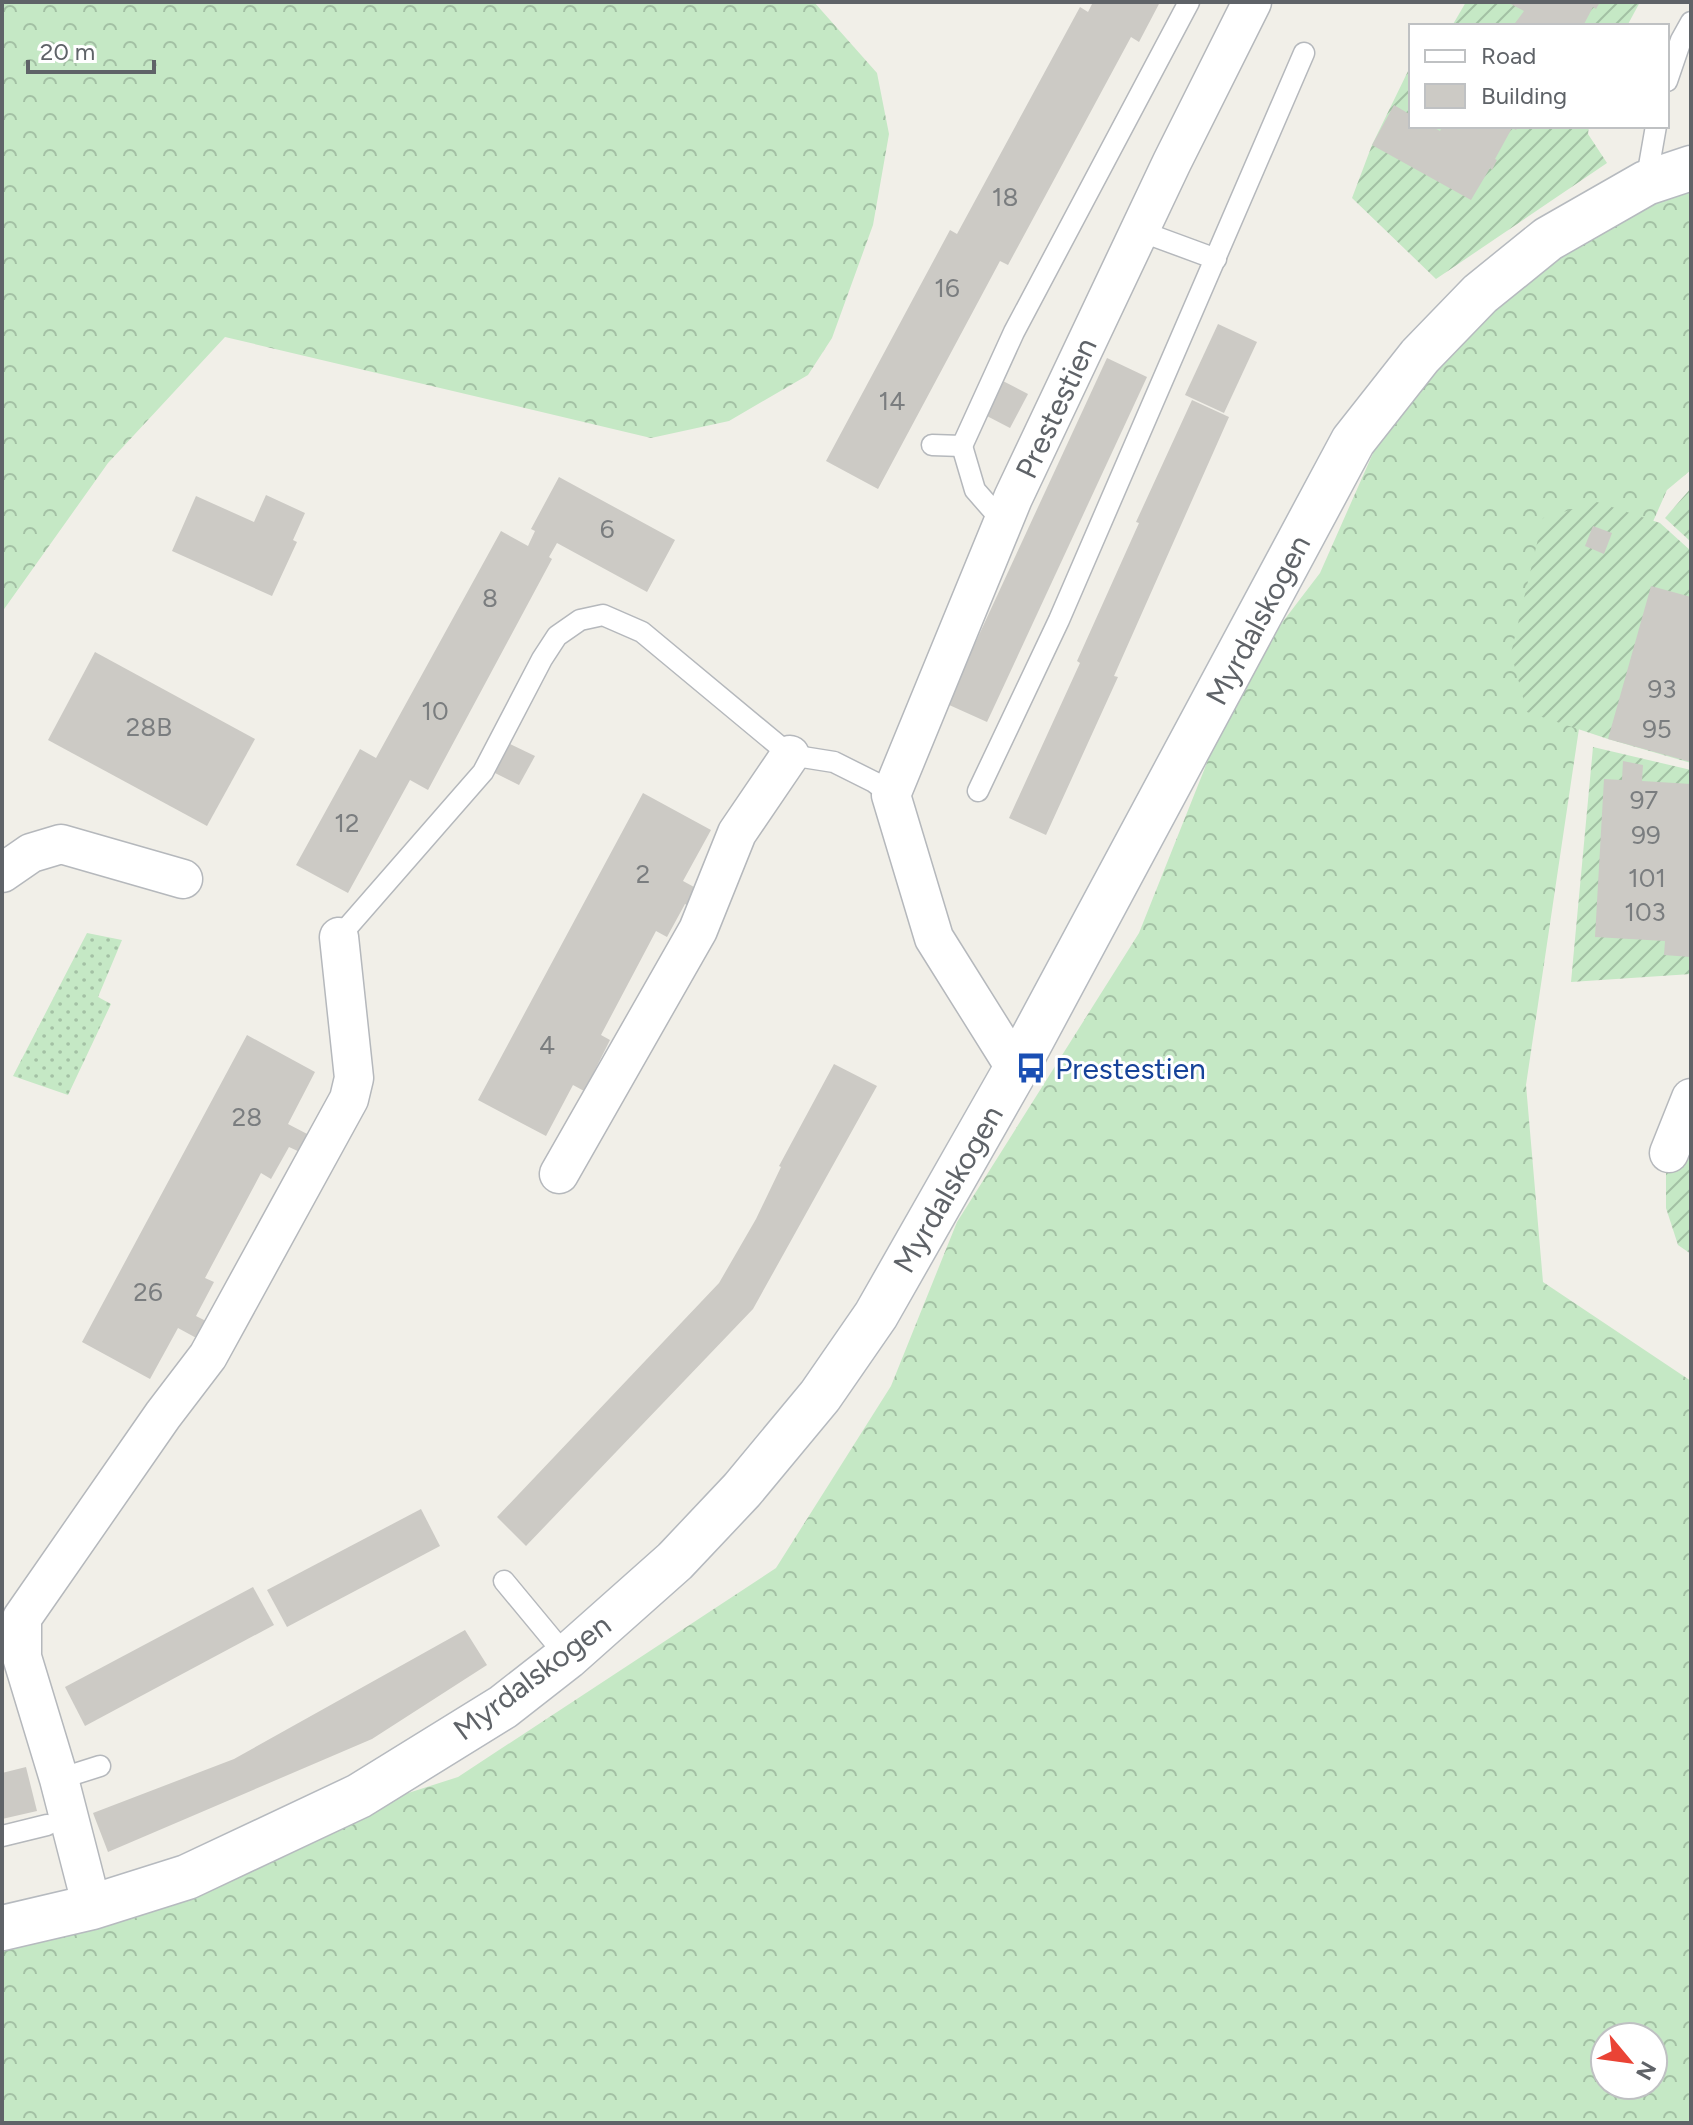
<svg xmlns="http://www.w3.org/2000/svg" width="1693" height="2125" viewBox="0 0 1693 2125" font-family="Figtree,sans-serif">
	<defs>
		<pattern id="forest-crowns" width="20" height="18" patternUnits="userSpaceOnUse" patternTransform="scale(2)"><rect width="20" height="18" fill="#c5e8c5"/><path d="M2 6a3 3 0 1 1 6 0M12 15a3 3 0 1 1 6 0" fill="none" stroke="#a3c0a4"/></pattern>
		<pattern id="park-dots" width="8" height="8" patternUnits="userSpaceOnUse" patternTransform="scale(2)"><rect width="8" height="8" fill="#c5e8c5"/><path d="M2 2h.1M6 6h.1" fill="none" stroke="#a3c0a4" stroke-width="1.8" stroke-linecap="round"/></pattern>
		<pattern id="garden-furrows" width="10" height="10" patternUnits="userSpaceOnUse" patternTransform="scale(2)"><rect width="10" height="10" fill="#c5e8c5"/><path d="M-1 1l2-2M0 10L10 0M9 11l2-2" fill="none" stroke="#a3c0a4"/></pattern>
	</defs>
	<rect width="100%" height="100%" fill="#f1efe8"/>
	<g fill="url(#forest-crowns)" fill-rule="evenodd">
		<path d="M2 2H814L877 73 889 134 873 225 832 338 808 375 729 421 651 438 225 337 108 463 2 612Z"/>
		<path d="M1691 162V470L1667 490 1588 668 1526 1085 1543 1282 1691 1381V2123H2V1909L119 1886 458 1777 776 1568 891 1386 957 1222 1139 933 1242 675 1320 573 1404 383 1512 261ZM1605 2037H1653V2085H1605Z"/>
	</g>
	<path fill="url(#park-dots)" d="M87 933 122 940 98 997 111 1004 68 1095 13 1076Z"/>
	<g fill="url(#garden-furrows)">
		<path d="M1466 2H1640L1627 26H1452Z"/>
		<path d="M1411 65V126H1589L1588 134 1607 163 1436 279 1352 198 1372 145Z"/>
		<path d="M1691 488V542L1665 518Z"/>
		<path d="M1597 502 1660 523 1691 551V763L1608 739 1527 712 1511 653 1543 518Z"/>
		<path d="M1593 747 1691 770V974L1571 982Z"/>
		<path d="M1691 1126V1254L1678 1245 1666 1208V1173Z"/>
	</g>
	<g fill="#cccac5">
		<path d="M1093 2H1160L1139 42 1131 37 1008 265 1000 261 878 489 826 461 950 230 957 234 1080 7 1088 12Z"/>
		<path d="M1507 2H1600L1596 9 1593 7 1583 26H1513L1524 11Z"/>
		<path d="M1394 105 1411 115V126H1431L1440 131 1443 126H1519L1516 130 1512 128 1495 159 1497 160 1492 170 1490 168 1471 200 1372 145Z"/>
		<path d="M1218 324 1257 342 1224 413 1185 395Z"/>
		<path d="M1107 358 1147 377 987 722 947 704Z"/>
		<path d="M1003 381 1028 394 1010 428 985 415Z"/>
		<path d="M1192 400 1229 417 1114 676 1118 677 1046 835 1009 818 1080 663 1077 661 1139 523 1136 522Z"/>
		<path d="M559 477 675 540 647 592 557 543 549 557 552 559 428 790 410 780 348 893 296 865 360 749 376 758 501 531 528 546 535 531 531 529Z"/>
		<path d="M266 495 305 513 293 540 297 542 272 596 172 551 196 496 254 522Z"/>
		<path d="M1593 526 1612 533 1604 554 1585 546Z"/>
		<path d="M1651 586 1691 597V762L1608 739Z"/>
		<path d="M95 652 255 739 207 826 48 740Z"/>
		<path d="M510 744 535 756 519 785 495 773Z"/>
		<path d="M1623 761 1643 765 1642 781 1691 784 1689 942H1691V957L1664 955 1665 941 1595 937 1604 779 1622 780Z"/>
		<path d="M643 793 711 830 683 881 707 894 697 911 685 904 667 937 656 931 601 1035 610 1040 593 1074 606 1081 597 1098 573 1085 546 1136 478 1100Z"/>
		<path d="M247 1035 315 1072 288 1124 311 1136 302 1153 289 1147 271 1179 261 1173 205 1278 214 1282 196 1316 210 1323 200 1340 178 1328 150 1379 82 1342Z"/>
		<path d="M834 1064 877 1086 753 1309 526 1546 497 1517 719 1283 756 1219 781 1167 779 1166Z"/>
		<path d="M421 1509 440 1546 287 1627 267 1590Z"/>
		<path d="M253 1587 274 1625 85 1726 65 1687Z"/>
		<path d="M465 1630 487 1665 372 1739 108 1852 93 1813 234 1759Z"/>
		<path d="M26 1767 37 1811 2 1819V1773Z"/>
	</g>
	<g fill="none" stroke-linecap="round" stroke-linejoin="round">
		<g stroke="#b5b8bc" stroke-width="23">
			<g id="service">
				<path d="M1667 81 1681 40 1691 22"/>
				<path d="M1646 183 1656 126"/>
				<path d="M1140 231 1216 259"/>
				<path d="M932 445 962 446 1014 332 1189 2"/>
				<path d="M962 446 975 490 1003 522"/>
				<path d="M978 791 1059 620 1304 53"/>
				<path d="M339 937 483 772 542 659 557 636 580 620 603 615 642 632 790 755 834 762 874 782 891 795"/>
				<path d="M504 1581 567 1657"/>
				<path d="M59 1779 100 1766"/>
				<path d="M2 1836 47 1825"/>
			</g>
		</g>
		<g stroke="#b5b8bc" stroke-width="41">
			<g id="minor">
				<path d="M2 873 31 853 61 844 183 879"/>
				<path d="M1016 1069 934 938 891 795 1013 498 1172 162 1252 2"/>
				<path d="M1669 1153 1691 1098"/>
				<path d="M559 1174 698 930 737 833 790 755"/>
				<path d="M92 1907 59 1779 22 1657V1618L163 1415 208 1356 349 1099 354 1078 339 937"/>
			</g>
		</g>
		<g stroke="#b6babf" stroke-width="47">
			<path id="secondary" d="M2 1928 92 1907 187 1877 359 1796 503 1707 567 1657 675 1561 742 1490 820 1396 876 1315 1016 1069 1353 441 1420 356 1480 294 1548 239 1646 183 1691 168"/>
		</g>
		<use href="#service" stroke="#fff" stroke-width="20"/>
		<use href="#minor" stroke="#fff" stroke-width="38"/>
		<use href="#secondary" stroke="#fff" stroke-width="44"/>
	</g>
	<defs>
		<g id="bus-bare" transform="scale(2.4)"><path d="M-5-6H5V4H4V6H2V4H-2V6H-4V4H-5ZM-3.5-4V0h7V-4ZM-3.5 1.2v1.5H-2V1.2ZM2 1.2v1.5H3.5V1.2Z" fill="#1a4fb4" stroke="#fff" stroke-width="2.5" paint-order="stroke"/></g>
	</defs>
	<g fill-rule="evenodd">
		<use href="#bus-bare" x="1031" y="1068"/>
	</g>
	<g text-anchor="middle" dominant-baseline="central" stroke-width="6" stroke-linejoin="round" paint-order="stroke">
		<g font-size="26" fill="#7a7d7f">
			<text x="1005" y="197">18</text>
			<text x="947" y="288">16</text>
			<text x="892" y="401">14</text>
			<text x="607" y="529">6</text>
			<text x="490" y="598">8</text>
			<text x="1662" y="689">93</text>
			<text x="435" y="711">10</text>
			<text x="149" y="727">28B</text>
			<text x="1657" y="729">95</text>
			<text x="1644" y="800">97</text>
			<text x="347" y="823">12</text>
			<text x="1646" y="835">99</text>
			<text x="643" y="874">2</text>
			<text x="1647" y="878">101</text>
			<text x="1645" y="912">103</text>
			<text x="547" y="1045">4</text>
			<text x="247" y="1117">28</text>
			<text x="148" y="1292">26</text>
		</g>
		<g font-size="30" fill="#5f6368" stroke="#fff">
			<text transform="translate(1056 408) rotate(-65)">Prestestien</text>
			<text transform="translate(1258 620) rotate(-62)">Myrdalskogen</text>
			<text transform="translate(948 1189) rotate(-60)">Myrdalskogen</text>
			<text transform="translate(532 1677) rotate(-37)">Myrdalskogen</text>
		</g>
		<g font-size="30" fill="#164399" stroke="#fff" text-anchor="start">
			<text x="1055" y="1068">Prestestien</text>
		</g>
	</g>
	<rect width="1693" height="2125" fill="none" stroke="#5f6368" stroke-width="8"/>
	<rect x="1409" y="24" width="260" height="104" fill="#ffffff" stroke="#bfc1c3" stroke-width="2"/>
	<rect x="1425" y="50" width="40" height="12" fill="#ffffff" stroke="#bfc1c3" stroke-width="2"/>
	<text x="1481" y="64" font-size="24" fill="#5f6368">Road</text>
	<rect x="1425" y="84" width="40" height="24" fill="#cccac5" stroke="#bfc1c3" stroke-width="2"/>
	<text x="1481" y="104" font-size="24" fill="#5f6368">Building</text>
	<g transform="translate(1629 2061) rotate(119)"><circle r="38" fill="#ffffff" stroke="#bfc1c3" stroke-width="2"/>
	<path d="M0-6L14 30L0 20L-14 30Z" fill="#ea4335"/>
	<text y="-12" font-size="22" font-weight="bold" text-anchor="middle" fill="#5f6368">N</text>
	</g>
	<path d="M28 60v12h126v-12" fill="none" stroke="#5f6368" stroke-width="4"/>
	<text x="40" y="60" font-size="24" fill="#5f6368" stroke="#ffffff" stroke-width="6" paint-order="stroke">20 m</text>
</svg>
